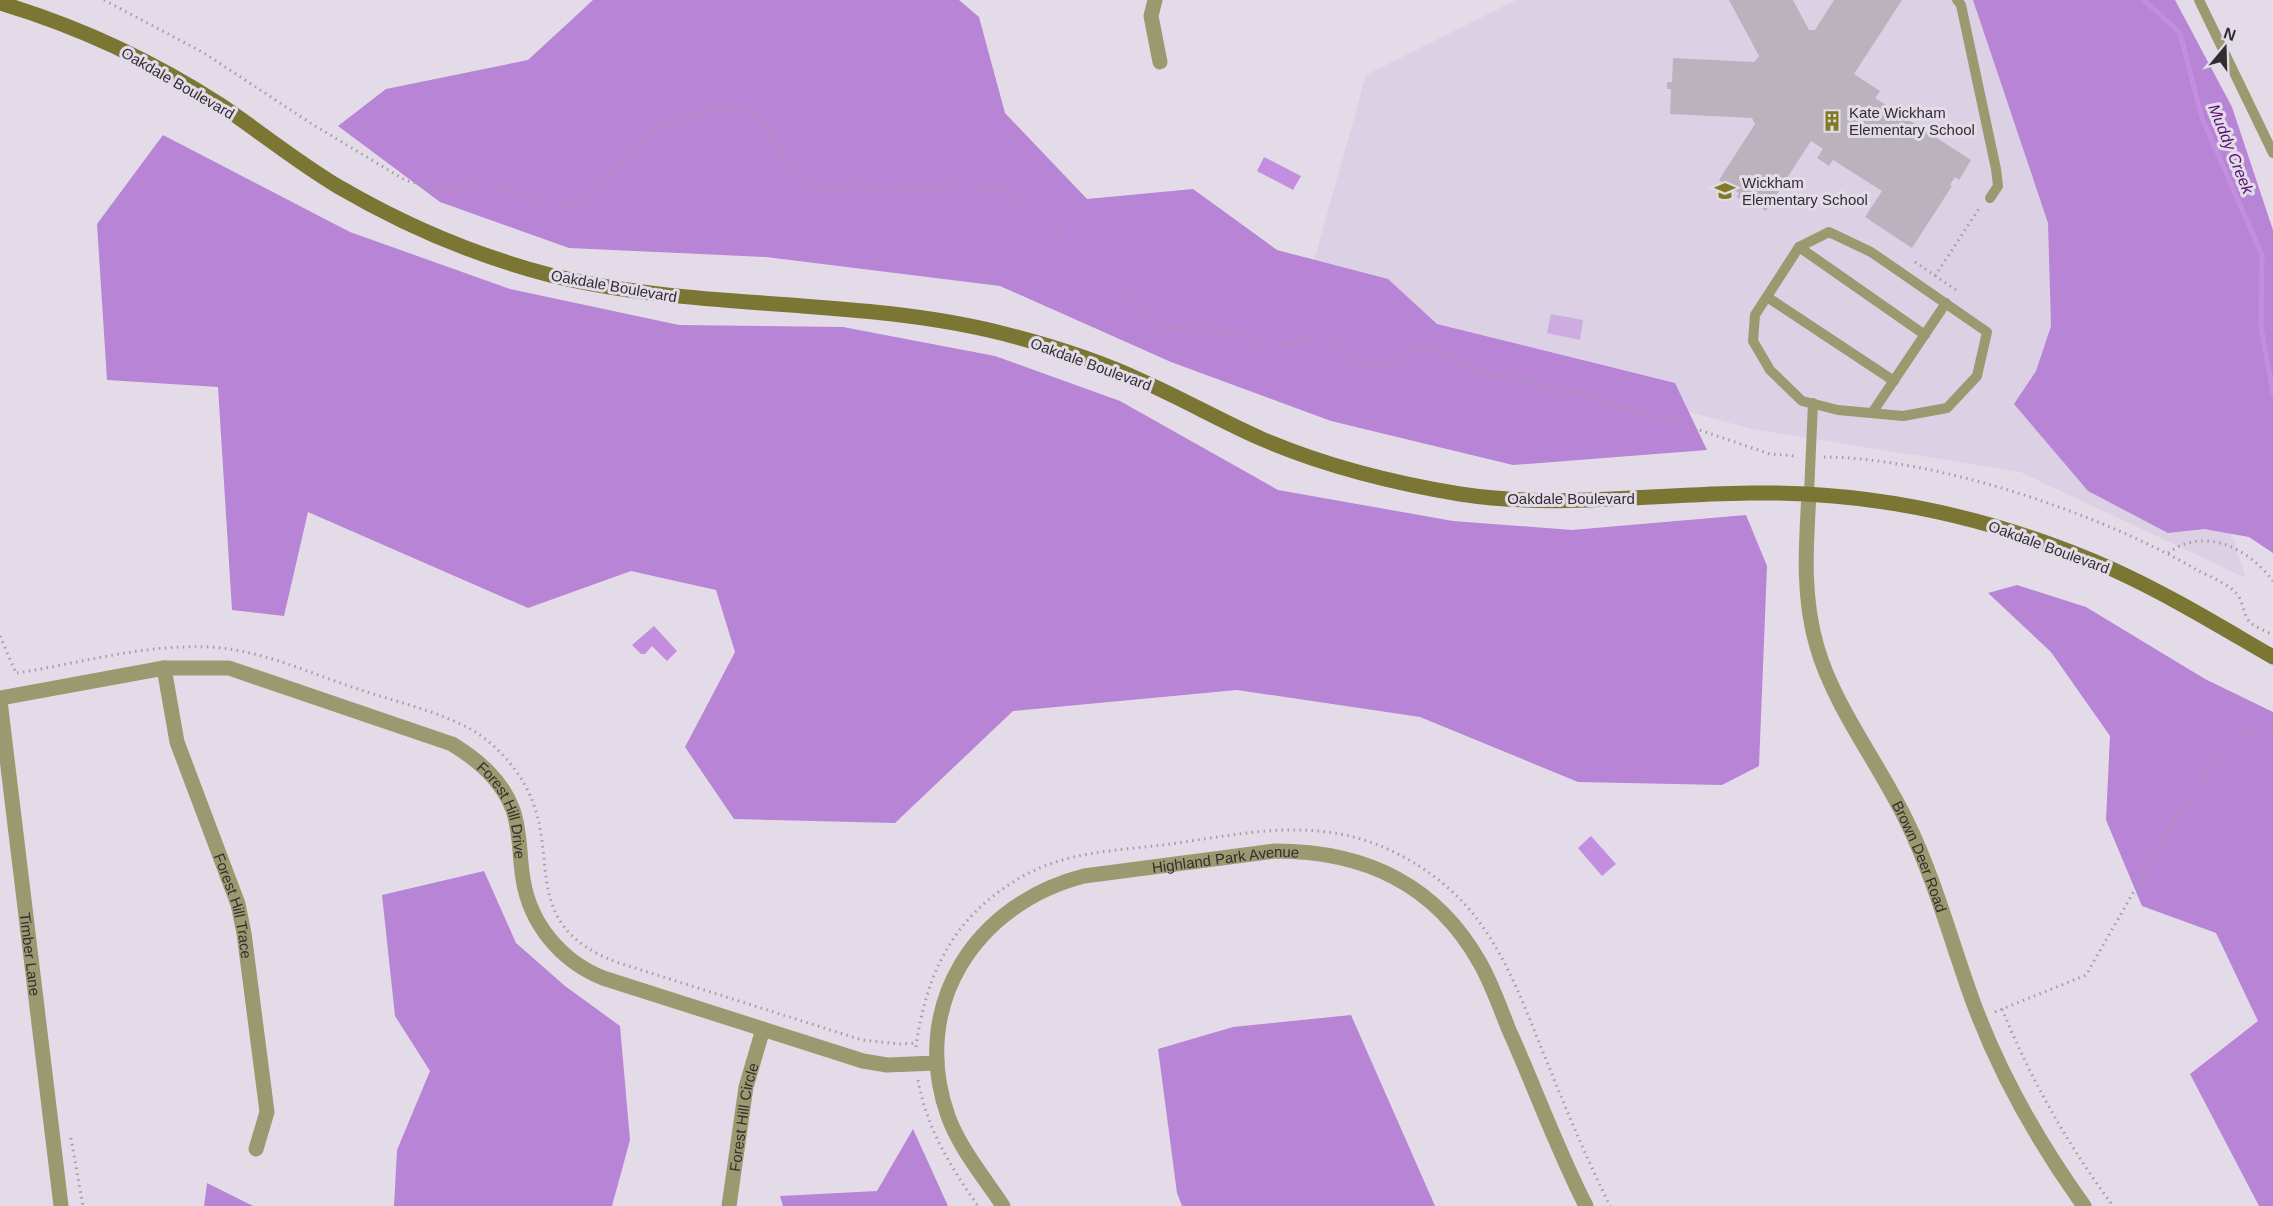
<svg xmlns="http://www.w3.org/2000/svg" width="2273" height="1206" viewBox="0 0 2273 1206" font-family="Arial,sans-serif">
	<rect width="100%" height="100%" fill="#e3dce8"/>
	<path fill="#dcd1e4" d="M1516 0H2054L2246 578 2020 472 1752 429 1301 307 1366 75Z"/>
	<path fill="#ceace2" d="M1551 314 1583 320 1580 340 1547 333Z"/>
	<g fill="#b884d5">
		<path d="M593 0H959L979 17 1005 113 1087 199 1193 189 1277 250 1388 279 1437 324 1675 383 1707 450 1513 465 1331 421 1171 362 1000 286 766 257 569 248 440 202 338 126 386 89 528 60Z"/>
		<path d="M1973 0H2175L2232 107 2273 230V553L2249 537 2204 529 2168 533 2088 491 2014 404 2036 371 2051 326 2048 223Z"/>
		<path d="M163 135 350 232 510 289 679 325 843 327 995 356 1120 401 1278 490 1453 521 1572 530 1746 515 1767 566 1759 766 1722 785 1578 782 1420 717 1237 690 1013 711 895 823 734 819 685 747 735 652 716 590 631 571 528 608 308 512 284 616 232 610 218 387 107 380 97 224Z"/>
		<path d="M2017 585 2086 607 2205 679 2273 712V1206H2259L2190 1074 2258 1021 2216 933 2142 906 2106 820 2110 736 2051 652 1988 593Z"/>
		<path d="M484 871 516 943 565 986 620 1026 630 1140 612 1206H394L397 1150 430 1071 395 1016 382 895Z"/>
		<path d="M1351 1015 1435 1206H1182L1177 1193 1158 1049 1233 1027Z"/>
		<path d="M913 1129 948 1206H783L780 1196 877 1191Z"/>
		<path d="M207 1183 253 1206H204Z"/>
	</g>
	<g fill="#c38ee0">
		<path d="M1264 157 1301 176 1293 190 1257 171Z"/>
		<path d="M654 626 677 651 667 661 652 646 645 654H641L632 645Z"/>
		<path d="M1591 836 1616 864 1602 876 1578 848Z"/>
	</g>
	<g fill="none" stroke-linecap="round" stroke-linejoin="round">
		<path stroke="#c38ee0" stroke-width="5" d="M2144 0 2180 33 2202 118 2262 255 2261 327 2273 393"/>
	</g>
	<path fill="#bab3be" d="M1729 0H1793L1809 30H1815L1834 0H1902L1854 74 1880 91 1875 98 1971 160 1959 180 1955 177 1950 185 1952 186 1912 248 1865 217 1882 191 1833 160 1829 166 1817 158 1823 149 1811 141 1766 211 1744 196 1742 200 1737 197 1739 193 1719 180 1755 124 1752 118 1670 114 1671 89H1667V82H1672L1673 58 1754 62 1759 56Z"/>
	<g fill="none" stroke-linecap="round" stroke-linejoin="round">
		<g stroke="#a29da6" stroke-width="3" stroke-dasharray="1.5 4.5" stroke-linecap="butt">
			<path d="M104 0 204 53 312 124 405 180 434 189 464 186 501 187 536 198 574 204 596 194 624 153 664 123 719 107 748 111 764 124 798 178 816 190 862 186 884 192 974 185 1008 192 1033 209 1087 264 1146 319 1164 329 1221 330 1243 335 1262 345 1310 340 1328 341 1361 363 1375 366 1388 363 1419 347 1442 354 1472 369 1508 379 1552 386 1685 425 1770 454 1796 456"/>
			<path d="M1915 262 1959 292"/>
			<path d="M1935 276 1980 207"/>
			<path d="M1824 457C1937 458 2099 513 2197 570 2208 576 2227 583 2236 593 2243 600 2243 614 2249 621 2254 627 2266 631 2273 635"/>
			<path d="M2168 553C2205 526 2248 548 2273 581"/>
			<path d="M0 636 16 673"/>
			<path d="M17 673C81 663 144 644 210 647 262 650 309 673 358 689 396 702 439 711 474 731 495 744 514 765 526 787 563 856 516 923 616 962L862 1040 900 1044 917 1043"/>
			<path d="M2002 1009C2031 1080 2068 1145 2113 1206"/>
			<path d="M1995 1012 2086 975 2177 816 2228 738 2243 732H2273"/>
			<path d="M916 1047C924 988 944 935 992 897 1012 881 1035 868 1059 861 1095 850 1133 849 1170 844 1221 837 1276 825 1327 832 1371 837 1413 858 1446 886 1498 930 1520 996 1545 1057 1565 1107 1586 1157 1610 1206"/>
			<path d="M918 1080C927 1129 950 1166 978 1206"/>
			<path d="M71 1138 83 1206"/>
		</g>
		<g stroke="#9b996f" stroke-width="10">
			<path d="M1957 0 1961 5 1996 169 1998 186 1990 198"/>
			<path d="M2199 0 2273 153"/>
			<path d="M1829 232 1871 252 1987 332 1977 376 1947 408 1903 416 1838 410 1802 401 1770 370 1753 341 1755 315 1799 247Z"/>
			<path d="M1799 247 1925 335"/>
			<path d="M1767 297 1894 381"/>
			<path d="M1872 413 1946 303"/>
			<path d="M1809 494 1813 403"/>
		</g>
		<g stroke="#9b996f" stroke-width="15">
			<path d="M1155 0 1151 16 1160 62"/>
			<path id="s1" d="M1809 494C1806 546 1802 596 1817 647 1835 709 1881 766 1908 824 1935 880 1951 941 1972 999 1999 1073 2038 1142 2084 1206"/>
			<path id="s2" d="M164 668 177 742 238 904 244 933 267 1112 256 1149"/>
			<path id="s3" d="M0 698 164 668H229L452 744C478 760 502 780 513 810 521 833 519 856 523 879 530 924 561 961 603 978L863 1061 887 1065 937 1063"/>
			<path id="s4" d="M0 701 61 1206"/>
			<path id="s5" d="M729 1206 746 1087 763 1029"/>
			<path id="s6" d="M1003 1206C984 1177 960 1149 948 1116 909 1006 975 904 1084 876L1275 851C1364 851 1435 883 1480 963 1492 984 1500 1008 1509 1030 1535 1088 1557 1149 1586 1206"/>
		</g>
		<path stroke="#7b7634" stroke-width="15" d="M0 3C77 26 152 61 219 104 259 131 297 162 339 187 404 225 477 256 550 275 700 312 856 296 1005 334 1052 346 1099 361 1142 381 1183 399 1221 421 1262 439 1325 466 1393 483 1460 494 1557 509 1652 494 1750 493 1875 491 1999 519 2114 570 2169 595 2221 627 2273 657"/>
	</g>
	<defs>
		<g id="building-bare" transform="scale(1.62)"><path d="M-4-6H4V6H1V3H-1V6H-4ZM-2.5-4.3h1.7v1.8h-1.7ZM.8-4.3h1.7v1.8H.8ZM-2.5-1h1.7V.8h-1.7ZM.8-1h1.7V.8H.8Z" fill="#817b21" stroke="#e3dce8" stroke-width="2.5" paint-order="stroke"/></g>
		<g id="school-bare" transform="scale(1.62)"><path d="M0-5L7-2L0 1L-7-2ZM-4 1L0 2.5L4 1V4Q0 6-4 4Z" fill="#817b21" stroke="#e3dce8" stroke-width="2.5" paint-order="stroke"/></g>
	</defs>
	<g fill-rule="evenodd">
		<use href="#building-bare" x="1832" y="121"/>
		<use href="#school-bare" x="1725" y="191"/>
	</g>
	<g text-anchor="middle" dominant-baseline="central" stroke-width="6" stroke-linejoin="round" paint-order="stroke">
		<g font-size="15" fill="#312e33" stroke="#e3dce8">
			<text transform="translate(178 83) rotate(30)">Oakdale Boulevard</text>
			<text transform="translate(614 286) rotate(10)">Oakdale Boulevard</text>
			<text transform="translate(1091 364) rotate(20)">Oakdale Boulevard</text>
			<text x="1571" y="498">Oakdale Boulevard</text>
			<text transform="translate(2049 547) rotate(20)">Oakdale Boulevard</text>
			<text stroke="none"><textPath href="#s3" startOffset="555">Forest Hill Drive</textPath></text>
			<text stroke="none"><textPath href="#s1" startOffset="388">Brown Deer Road</textPath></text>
			<text stroke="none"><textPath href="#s6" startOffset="561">Highland Park Avenue</textPath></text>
			<text stroke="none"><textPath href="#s2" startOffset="249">Forest Hill Trace</textPath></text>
			<text stroke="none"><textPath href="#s4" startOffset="255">Timber Lane</textPath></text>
			<text stroke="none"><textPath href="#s5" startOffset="90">Forest Hill Circle</textPath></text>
		</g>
		<g font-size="15" fill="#312e33" stroke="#e3dce8" text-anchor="start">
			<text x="1849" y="112">Kate Wickham<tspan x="1849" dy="17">Elementary School</tspan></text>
			<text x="1742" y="182">Wickham<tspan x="1742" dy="17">Elementary School</tspan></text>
		</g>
		<g font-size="16" font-style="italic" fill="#571174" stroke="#e3dce8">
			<text transform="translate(2231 149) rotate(68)">Muddy Creek</text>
		</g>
	</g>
	<g transform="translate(2225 48) rotate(19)" stroke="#e3dce8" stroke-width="4.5" paint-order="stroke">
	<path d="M0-4.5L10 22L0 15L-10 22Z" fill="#312e33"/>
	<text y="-9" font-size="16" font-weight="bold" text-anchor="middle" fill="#312e33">N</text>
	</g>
</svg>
